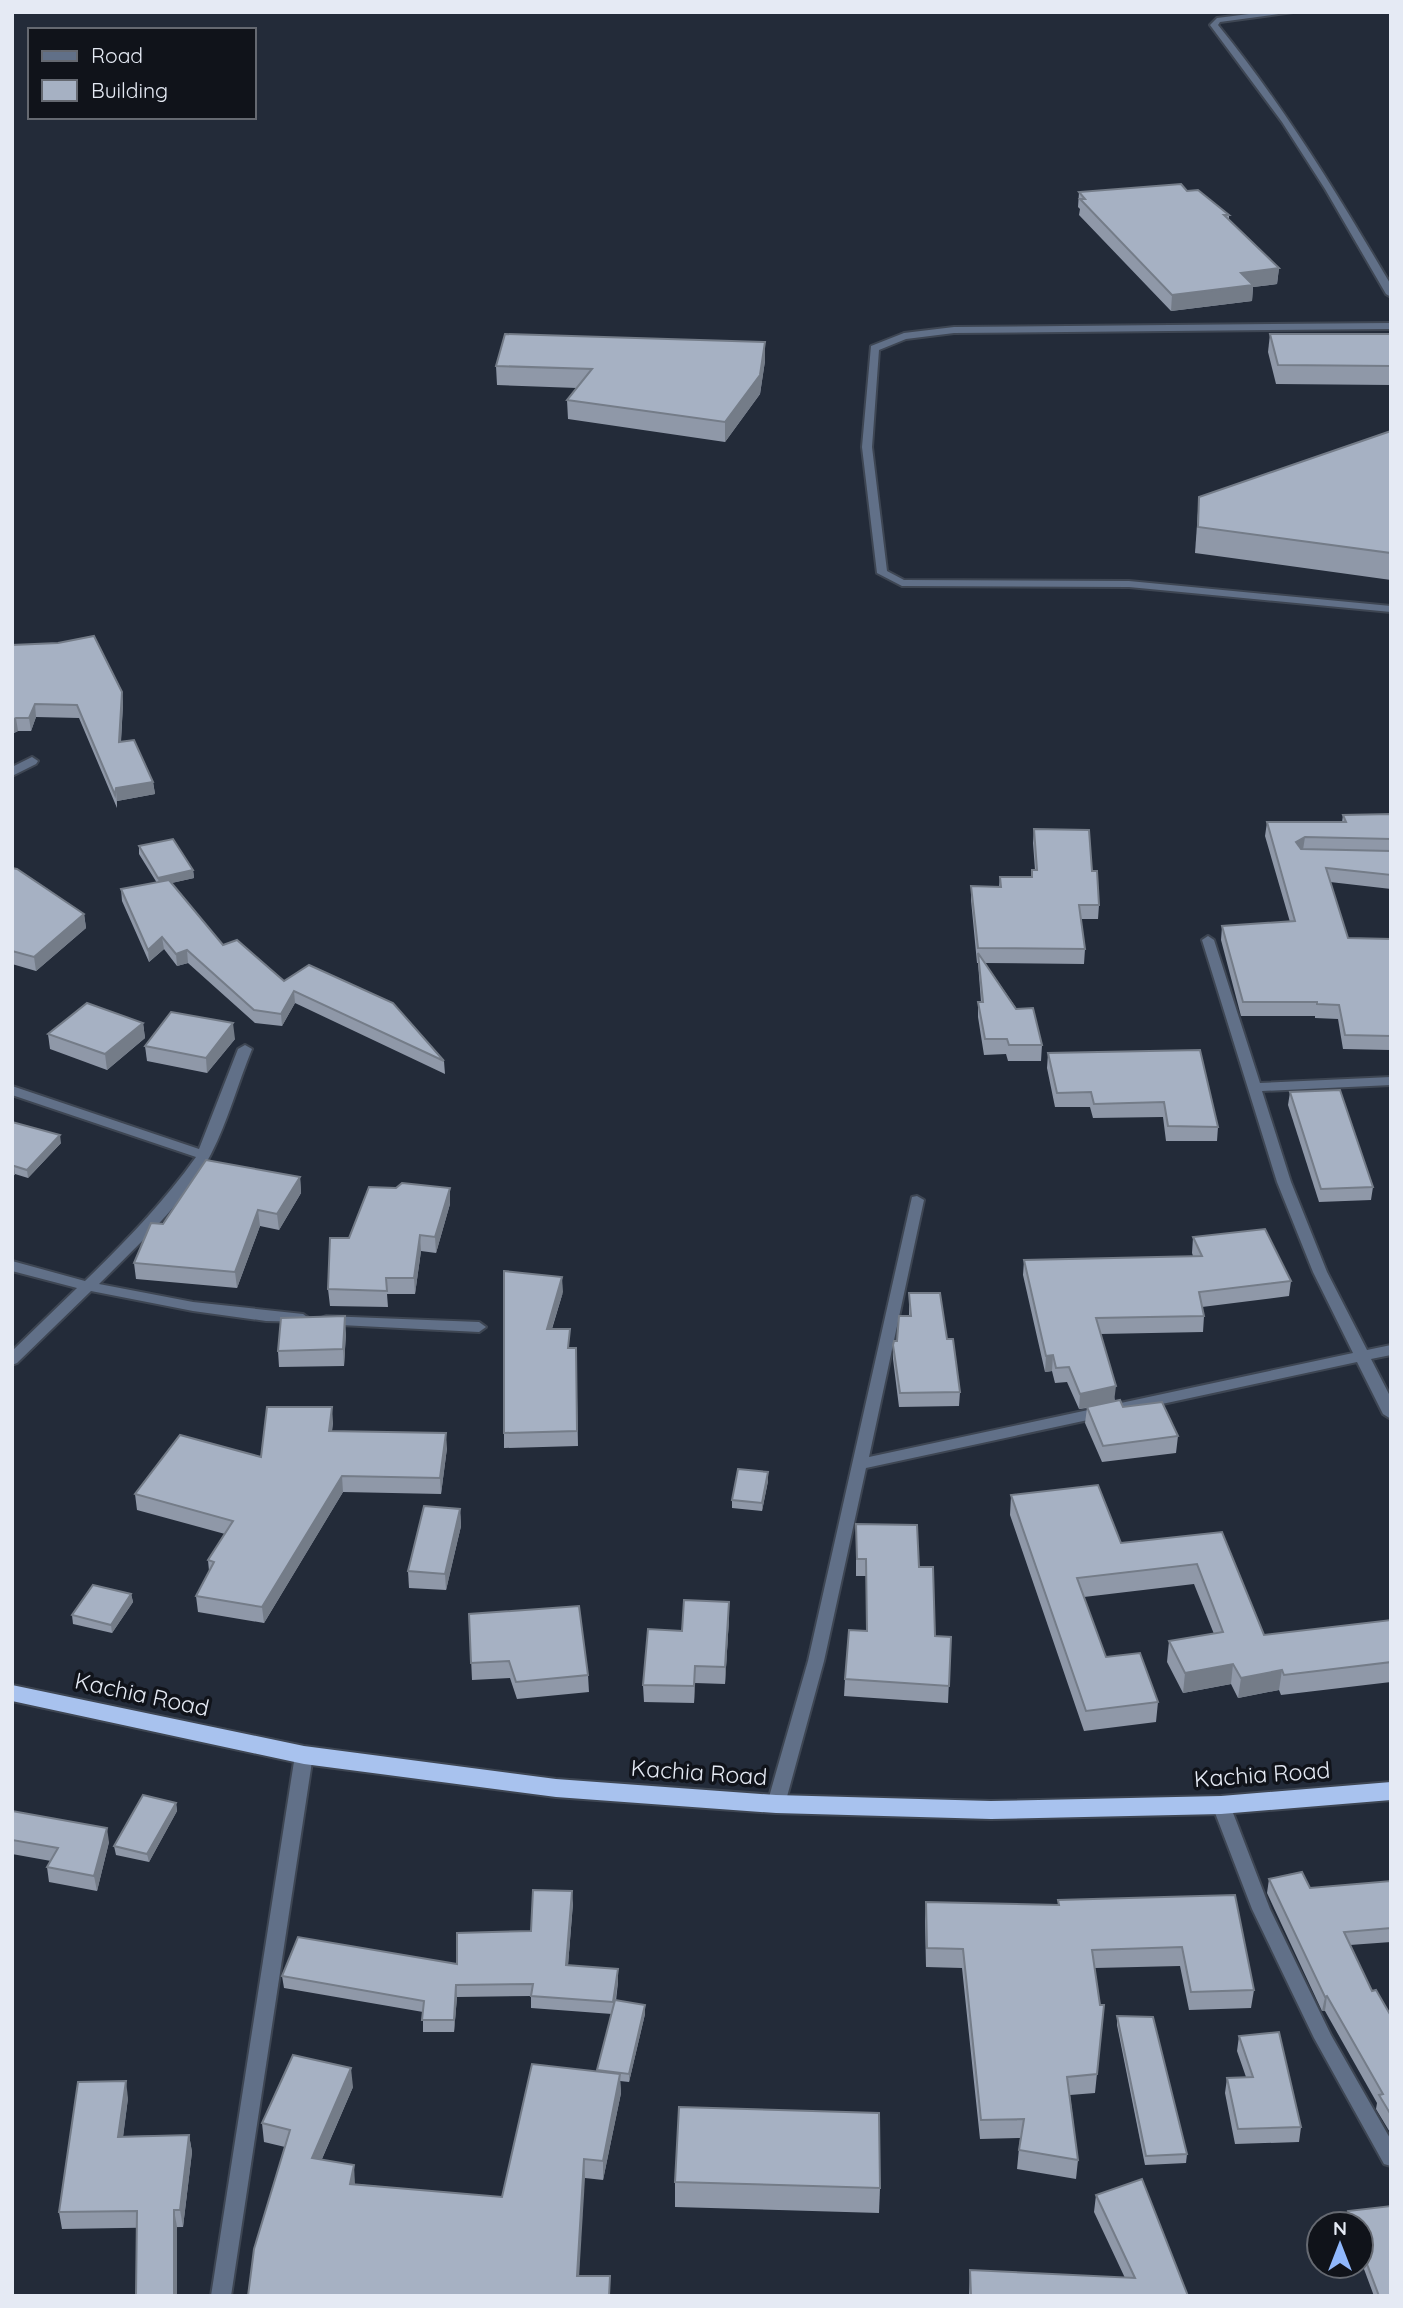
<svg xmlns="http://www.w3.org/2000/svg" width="1403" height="2308" viewBox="0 0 1403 2308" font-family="Quicksand,sans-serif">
	<rect width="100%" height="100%" fill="#232b39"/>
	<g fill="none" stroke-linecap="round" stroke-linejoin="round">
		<g stroke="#3e4653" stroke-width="4">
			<g id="minor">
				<path d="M1265 12H1293L1220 22 1218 25C1284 106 1338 195 1391 285V297L1386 294 1325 189 1282 122 1210 25 1217 18Z"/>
				<path d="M1391 323V329L954 333 906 339 879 350 872 447 887 571 904 580 1129 581 1391 606V612L1129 587 902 586 877 573 862 447 871 346 904 333 954 327Z"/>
				<path d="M32 757 38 761 36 764 12 776V767Z"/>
				<path d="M1208 936 1214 940 1260 1083 1391 1077V1085L1262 1091 1291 1182 1327 1272 1367 1350 1391 1345V1355L1371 1359 1391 1398V1419L1383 1414 1357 1362 866 1468 824 1661 785 1804 782 1809 776 1811 770 1809 767 1804 808 1661 912 1197 917 1196 924 1200 869 1457 1353 1353 1313 1272 1277 1182 1202 940Z"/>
				<path d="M245 1045 252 1049C238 1083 228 1121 211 1154 188 1199 135 1248 99 1284L193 1302 303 1314 310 1319 308 1322 266 1321 193 1311 91 1291 17 1363 12 1365V1351L77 1288 12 1271V1261L85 1281C125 1242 163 1203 196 1157L12 1095V1086L199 1149 238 1049Z"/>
				<path d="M326 1316 479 1322 486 1327 479 1332 321 1324 319 1321 321 1318Z"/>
				<path d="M304 1749 310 1751 313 1755 231 2296H211L295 1755 298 1751Z"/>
				<path d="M1221 1798 1227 1800 1230 1805 1270 1909 1331 2035 1391 2140V2166L1384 2164 1314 2038 1252 1909 1212 1805 1215 1800Z"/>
			</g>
		</g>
		<g stroke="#3e4653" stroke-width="4">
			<path id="trunk" d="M12 1685 304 1746 556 1779 776 1795 991 1801 1221 1796 1391 1782V1800L1221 1814 991 1819 776 1813 556 1797 304 1764 12 1701Z"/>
		</g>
		<use href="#minor" fill="#617088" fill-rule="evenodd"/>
		<use href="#trunk" fill="#a8c2ee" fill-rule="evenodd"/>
	</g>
	<g fill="#8f98a8">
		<path d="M1187 191 1229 215V219L1279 268 1277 284 1253 287 1252 301 1171 311 1079 215 1080 209 1078 207 1079 192Z"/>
		<path d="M1270 334H1391V385L1276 384 1268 352Z"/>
		<path d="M765 342V361L760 394 725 442 568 419 567 400 577 388 497 385 496 366Z"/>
		<path d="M1391 431V580L1195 553 1199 497Z"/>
		<path d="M12 645 122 692 123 704 121 742 153 782 155 794 117 801V808L79 718 36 717 31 731H18L12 734Z"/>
		<path d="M1391 814V889L1330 882 1348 938 1391 939V1052L1390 1050 1343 1049 1338 1019 1315 1018V1016H1241L1221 940 1222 926 1290 922 1265 836 1267 822H1342L1343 815Z"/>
		<path d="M1034 829 1092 871 1099 905 1098 919H1081L1085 949 1084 964 985 963 1042 1045 1041 1061H1008L1006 1054 984 1055 978 1017V1002H981L978 963H977L971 900V886L999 887 1000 877H1031L1032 870H1035L1033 843Z"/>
		<path d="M139 846 193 870 194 878 171 883 223 945 284 981 444 1061 445 1074 295 1003 282 1026 255 1023 188 963 177 966 164 949 149 962 122 901 121 889 157 883 139 854Z"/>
		<path d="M12 868 84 914 86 928 36 971 12 964Z"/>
		<path d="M143 1023 145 1038 107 1070 50 1049 48 1034Z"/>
		<path d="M235 1039 207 1073 147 1061 145 1046Z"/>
		<path d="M1048 1053 1218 1127 1217 1141H1166L1163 1117 1093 1118 1090 1107H1055L1047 1068Z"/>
		<path d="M1290 1092 1373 1187 1371 1200 1319 1202 1288 1105Z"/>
		<path d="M12 1122 61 1143 28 1178 15 1174 12 1178Z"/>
		<path d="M300 1177 301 1193 279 1230 260 1226 237 1288 136 1279 134 1263 163 1224Z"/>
		<path d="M450 1188V1204L436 1253 421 1251 415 1294H387L388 1307 330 1306 328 1289 349 1238Z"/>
		<path d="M1193 1237 1291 1281 1289 1296 1202 1307 1204 1316 1203 1332 1100 1334 1115 1401 1123 1407 1178 1436 1176 1453 1102 1462 1085 1423 1087 1408 1079 1409 1067 1382 1055 1383 1052 1371 1045 1372 1023 1275 1024 1260 1193 1256 1192 1253Z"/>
		<path d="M563 1292 552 1329 570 1348H576L578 1446 504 1448V1433Z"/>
		<path d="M909 1293 947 1339 960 1392 959 1406 899 1407 893 1359V1345L897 1341 909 1316Z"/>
		<path d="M346 1333 344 1366 279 1367 278 1351Z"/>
		<path d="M333 1422 332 1431 447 1448 441 1494 343 1492 264 1623 198 1612 196 1596 209 1571 208 1560 225 1534 137 1510 135 1494 261 1457Z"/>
		<path d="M768 1472V1481L762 1511 732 1508V1500Z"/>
		<path d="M1011 1495 1121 1543 1222 1532 1264 1635 1391 1620V1682L1281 1695 1279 1690 1238 1698 1231 1684 1183 1693 1167 1662 1169 1641 1214 1634 1194 1584 1084 1597 1106 1657 1158 1702 1156 1722 1084 1731 1010 1515Z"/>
		<path d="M460 1509 461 1526 446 1590 409 1588 408 1571Z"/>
		<path d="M856 1524 919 1567 935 1636 951 1637 948 1703 844 1696 845 1679 866 1631V1576H856Z"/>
		<path d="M131 1594 133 1602 112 1633 73 1624 72 1615Z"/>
		<path d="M469 1614 588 1675 589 1692 517 1699 510 1678 472 1680Z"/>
		<path d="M729 1618 725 1684 695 1683 694 1703 644 1702 643 1685 682 1631Z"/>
		<path d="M176 1803 177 1811 149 1862 116 1855 114 1846Z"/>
		<path d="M12 1811 109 1842 97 1891 49 1882 47 1867 51 1861 12 1854Z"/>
		<path d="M1269 1879 1310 1888 1391 1881V1942L1350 1945 1372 1991 1391 2016V2134L1376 2109 1377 2103 1325 2011H1322L1267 1893Z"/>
		<path d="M1235 1895 1254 1990 1251 2008 1189 2010 1180 1966 1095 1968 1100 2005H1104L1095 2093 1070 2095 1078 2160 1076 2179 1017 2169 1020 2138 980 2139 962 1968 926 1967 925 1921 926 1902 1058 1905V1900Z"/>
		<path d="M573 1903 568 1965 618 1969V1982L616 2001 645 2005V2014L629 2082 620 2081 621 2093 603 2180 585 2178 248 2296 285 2147 264 2142 262 2123 353 2087 322 2159 355 2184 502 2197 598 2072 612 2014 531 2008V1996L457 1997 454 2032H423V2012L284 1988 282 1976 457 1964 531 1931Z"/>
		<path d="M1117 2016 1187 2154 1186 2163 1145 2165 1117 2025Z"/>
		<path d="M1239 2036 1301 2127 1299 2142 1235 2144 1225 2093 1227 2078 1246 2077 1237 2051Z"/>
		<path d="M128 2098 123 2136 189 2135 192 2152 183 2227 62 2229 59 2212Z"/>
		<path d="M675 2182 880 2188 879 2213 675 2207Z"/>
		<path d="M1096 2195 1188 2296H969L970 2270 1125 2278 1094 2212Z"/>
		<path d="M1391 2206V2296H1374L1361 2261V2224H1348L1346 2220 1348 2211Z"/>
	</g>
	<g fill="#747c88">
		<path d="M1279 268 1277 284 1253 287 1252 301 1171 311 1172 295 1241 273Z"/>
		<path d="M765 342V361L760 394 725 442V422Z"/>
		<path d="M122 692 123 704 120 755 119 742Z"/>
		<path d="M35 704 36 717 31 731 29 718Z"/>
		<path d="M16 718 18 731 12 734V720Z"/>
		<path d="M153 782 155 794 117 801V808L116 788Z"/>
		<path d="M1305 837 1303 850 1295 856 1296 842Z"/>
		<path d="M193 870 194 878 159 886 158 878Z"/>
		<path d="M84 914 86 928 36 971 34 957Z"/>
		<path d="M162 937 164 949 149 962 148 950Z"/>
		<path d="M187 950 188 963 177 966 176 954Z"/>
		<path d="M294 991 295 1003 282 1026 281 1014Z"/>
		<path d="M143 1023 145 1038 107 1070 105 1054Z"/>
		<path d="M233 1023 235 1039 207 1073 206 1058Z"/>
		<path d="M60 1135 61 1143 28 1178 27 1170Z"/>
		<path d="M14 1166 15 1174 12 1178V1168Z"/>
		<path d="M300 1177 301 1193 279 1230 277 1214Z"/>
		<path d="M450 1188V1204L436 1253 435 1237Z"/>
		<path d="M258 1210 260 1226 237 1288 235 1272Z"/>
		<path d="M420 1235 421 1251 415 1294 414 1278Z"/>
		<path d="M562 1277 563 1292 547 1344V1329Z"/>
		<path d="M345 1316 346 1333 344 1366 343 1349Z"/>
		<path d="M1053 1355 1052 1371 1045 1372 1046 1356Z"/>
		<path d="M1116 1386 1114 1402 1079 1409 1080 1394Z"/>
		<path d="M332 1407 333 1422 330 1447 329 1431Z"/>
		<path d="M446 1433 447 1448 441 1494 440 1478Z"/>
		<path d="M768 1472V1481L762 1511V1503Z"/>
		<path d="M342 1476 343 1492 264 1623 262 1607Z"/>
		<path d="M460 1509 461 1526 446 1590 445 1574Z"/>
		<path d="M131 1594 133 1602 112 1633 111 1625Z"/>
		<path d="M729 1602V1618L725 1684V1667Z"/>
		<path d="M1233 1664 1231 1684 1183 1693 1185 1673Z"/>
		<path d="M695 1666V1683L694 1703V1686Z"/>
		<path d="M1282 1670 1279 1690 1238 1698 1241 1678Z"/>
		<path d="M176 1803 177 1811 149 1862 147 1854Z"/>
		<path d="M107 1828 109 1842 97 1891 94 1876Z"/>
		<path d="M572 1891 573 1903 567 1978 566 1965Z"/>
		<path d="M618 1969V1982L613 2014V2002Z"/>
		<path d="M456 1985 457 1997 454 2032V2020Z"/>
		<path d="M1327 1996 1325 2011H1322L1325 1997Z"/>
		<path d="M645 2005V2014L629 2082V2074Z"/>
		<path d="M351 2068 353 2087 314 2177 312 2158Z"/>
		<path d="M620 2074 621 2093 603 2180V2161Z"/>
		<path d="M126 2081 128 2098 121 2154 118 2137Z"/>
		<path d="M189 2135 192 2152 183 2227 180 2210Z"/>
		<path d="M584 2159 585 2178 578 2295 577 2276Z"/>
		<path d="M354 2165 355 2184 352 2203 350 2184Z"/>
		<path d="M174 2210 177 2227V2296H174Z"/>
	</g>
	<g fill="#a6b1c3" stroke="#747c88" stroke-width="2">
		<path d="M1181 184 1187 191 1198 190 1229 215H1224L1279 268 1241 273 1253 285 1172 295 1080 199H1085L1079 192Z"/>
		<path d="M505 334 765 342 760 375 725 422 567 400 592 369 496 366Z"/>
		<path d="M1270 334H1391V366L1278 365Z"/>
		<path d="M1391 431V553L1198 527 1199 497Z"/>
		<path d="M94 636 122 692 119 742 134 740 153 782 116 788 115 795 77 705 35 704 29 718H16L12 720V645L58 643Z"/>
		<path d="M1391 814V839L1305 837 1296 842 1301 849 1391 851V875L1326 868 1348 938 1391 939V1036L1345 1035 1339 1005 1317 1004V1002H1243L1222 926 1295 921 1267 822H1346L1343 815Z"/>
		<path d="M1034 829 1089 830 1092 871H1097L1099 905H1079L1085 949 978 948 971 886 1001 887 1000 877H1032V870H1037Z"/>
		<path d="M173 839 193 870 158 878 139 846Z"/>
		<path d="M12 868 17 869 84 914 34 957 12 951Z"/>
		<path d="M169 880 223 945 237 940 284 981 309 965 393 1003 444 1061 294 991 281 1014 254 1010 187 950 176 954 162 937 148 950 121 889Z"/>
		<path d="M978 953 1016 1009 1033 1008 1042 1045H1009L1007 1039H985L978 1002H983Z"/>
		<path d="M87 1003 143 1023 105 1054 48 1034Z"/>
		<path d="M171 1012 233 1023 206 1058 145 1046Z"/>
		<path d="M1200 1050 1218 1127 1168 1126 1164 1102 1094 1104 1091 1092 1057 1093 1048 1053Z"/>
		<path d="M1340 1090 1373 1187 1321 1189 1290 1092Z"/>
		<path d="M12 1122 60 1135 27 1170 14 1166 12 1168Z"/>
		<path d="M206 1160 300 1177 277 1214 258 1210 235 1272 134 1263 151 1223 163 1224Z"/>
		<path d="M402 1183 450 1188 435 1237 420 1235 414 1278H386L387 1291 328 1289 330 1238H349L369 1187 396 1188Z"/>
		<path d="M1265 1229 1291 1281 1199 1292 1204 1316 1096 1318 1116 1386 1080 1394 1069 1367 1056 1368 1053 1355 1046 1356 1024 1260 1202 1256 1193 1237Z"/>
		<path d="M504 1271 562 1277 547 1329H570L568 1348H576L577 1431 504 1433Z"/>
		<path d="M909 1293H940L947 1339H953L960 1392 900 1393 893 1345 894 1341H897L899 1316H911Z"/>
		<path d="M345 1316 343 1349 278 1351 281 1318Z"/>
		<path d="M1120 1400 1123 1407 1162 1402 1178 1436 1103 1446 1087 1407Z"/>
		<path d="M267 1407H332L329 1431 446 1433 440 1478 342 1476 262 1607 196 1596 214 1562 208 1560 233 1521 135 1494 180 1435 261 1457Z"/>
		<path d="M738 1469 768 1472 762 1503 732 1500Z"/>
		<path d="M1098 1485 1121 1543 1222 1532 1264 1635 1391 1620V1662L1284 1675 1282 1670 1241 1678 1233 1664 1185 1673 1169 1641 1223 1632 1197 1564 1077 1578 1106 1657 1140 1653 1158 1702 1086 1711 1011 1495Z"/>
		<path d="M424 1506 460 1509 445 1574 408 1571Z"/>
		<path d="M856 1524 917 1525 919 1567H933L935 1636 951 1637 949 1686 845 1679 849 1630 867 1631 866 1559H857Z"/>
		<path d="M93 1585 131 1594 111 1625 72 1615Z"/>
		<path d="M684 1600 729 1602 725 1667 695 1666 694 1686 643 1685 648 1629 682 1631Z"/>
		<path d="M579 1606 588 1675 516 1682 509 1661 471 1663 469 1614Z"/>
		<path d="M143 1795 176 1803 147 1854 114 1846Z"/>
		<path d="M12 1811 107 1828 94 1876 47 1867 58 1848 12 1840Z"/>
		<path d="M1302 1872 1310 1888 1391 1881V1928L1344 1932 1372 1991 1376 1990 1391 2016V2115L1379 2095 1383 2094 1327 1996 1325 1997 1269 1879Z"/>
		<path d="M533 1890 572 1891 566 1965 618 1969 613 2002 531 1996 533 1984 456 1985 454 2020H422L424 2001 282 1976 298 1937 457 1964V1933L531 1931Z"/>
		<path d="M1235 1895 1254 1990 1191 1992 1182 1947 1092 1950 1100 2005H1104L1097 2074 1067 2077 1078 2160 1019 2150 1024 2119 981 2120 963 1949 927 1948 926 1902 1059 1905 1058 1900Z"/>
		<path d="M615 2000 645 2005 629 2074 597 2070Z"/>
		<path d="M1117 2016 1153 2017 1187 2154 1146 2156Z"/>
		<path d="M1279 2032 1301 2127 1238 2129 1227 2078 1253 2077 1239 2036Z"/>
		<path d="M293 2055 351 2068 312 2158 354 2165 350 2184 502 2197 532 2064 620 2074 603 2161 584 2159 577 2276H610L609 2296H248L254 2249 290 2130 262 2123Z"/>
		<path d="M126 2081 118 2137 189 2135 180 2210H174V2296H136L137 2211 59 2212 78 2082Z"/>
		<path d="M679 2107 879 2113 880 2188 675 2182Z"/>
		<path d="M1142 2179 1188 2296H971L970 2270 1135 2278 1096 2195Z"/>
		<path d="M1391 2206V2296H1379L1361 2248V2224H1352L1348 2211Z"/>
	</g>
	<g text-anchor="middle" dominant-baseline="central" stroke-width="7" stroke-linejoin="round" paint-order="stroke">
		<g font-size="23" fill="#e5eaf4" stroke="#10131a">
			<text transform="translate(142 1694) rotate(12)">Kachia Road</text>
			<text transform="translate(699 1772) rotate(4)">Kachia Road</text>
			<text transform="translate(1262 1774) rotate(-4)">Kachia Road</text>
		</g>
	</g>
	<rect width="1403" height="2308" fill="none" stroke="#e5eaf4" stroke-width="28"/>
	<rect x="28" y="28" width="228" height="91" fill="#10131a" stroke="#656971" stroke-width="2"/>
	<rect x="42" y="51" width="35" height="10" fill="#617088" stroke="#656971" stroke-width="2"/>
	<text x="91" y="63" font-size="21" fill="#e5eaf4">Road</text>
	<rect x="42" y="80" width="35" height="21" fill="#a6b1c3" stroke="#656971" stroke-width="2"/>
	<text x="91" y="98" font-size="21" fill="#e5eaf4">Building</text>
	<g transform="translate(1340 2245)"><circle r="33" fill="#10131a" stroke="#656971" stroke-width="2"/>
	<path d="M0-5L12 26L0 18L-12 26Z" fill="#90b8fd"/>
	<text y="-10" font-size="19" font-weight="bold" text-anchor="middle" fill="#e5eaf4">N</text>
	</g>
</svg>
